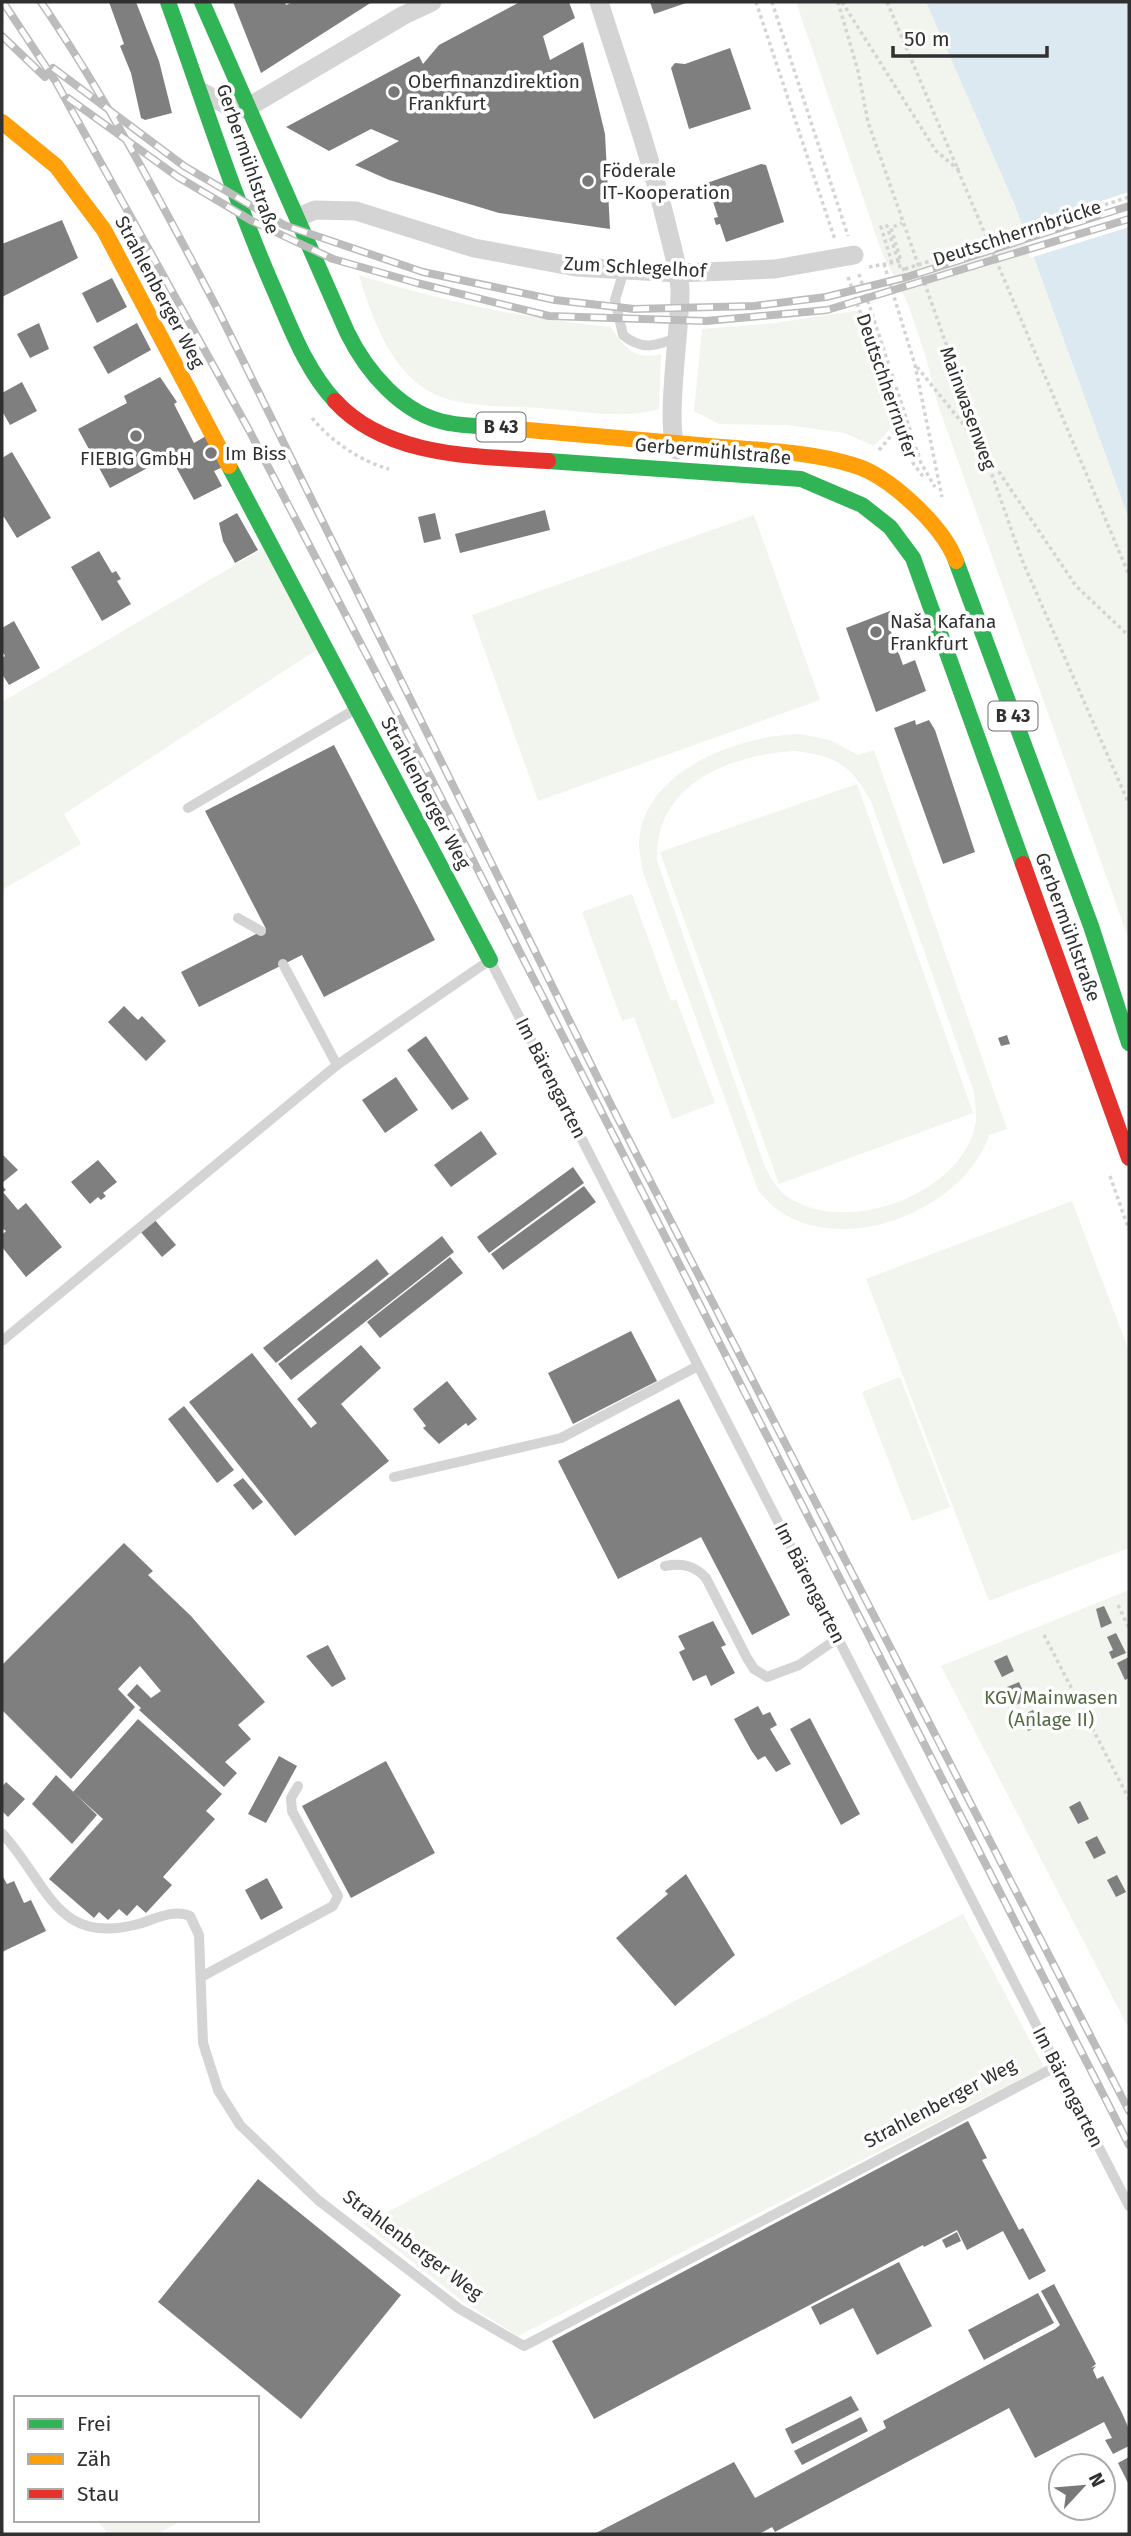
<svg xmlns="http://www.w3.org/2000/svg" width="1131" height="2536" viewBox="0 0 1131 2536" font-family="'Fira Sans',sans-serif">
	<rect width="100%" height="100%" fill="#fff"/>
	<g fill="#f1f5ed" fill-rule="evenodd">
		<path d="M796 2H926L1014 203 1129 519V940L938 405 925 354 908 304 882 253Z"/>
		<path d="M359 275C442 301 524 319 611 327 623 347 636 361 661 354L659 409C625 419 587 412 552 409 521 406 486 408 455 401 397 389 374 325 359 275Z"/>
		<path d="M861 310 895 424 874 446 844 433 787 425 719 424 694 411 702 329 775 323Z"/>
		<path d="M754 515 820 700 538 801 472 615Z"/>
		<path d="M264 548 318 649 64 814 81 844 2 890V702Z"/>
		<path d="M800 734 830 740 858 755 874 750 1007 1129 989 1135C961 1219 815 1268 758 1190L643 872C642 863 639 854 639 845 640 771 740 735 800 734ZM793 751C836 755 853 766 872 804L974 1092C975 1104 978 1119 974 1130 956 1196 844 1236 788 1197 777 1190 771 1178 765 1167L657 861C654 784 728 756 793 751Z"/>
		<path d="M857 784 973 1113 779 1184 660 852Z"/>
		<path d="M632 894 671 1001 676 999 715 1103 672 1119 634 1017 622 1021 582 912Z"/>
		<path d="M1072 1201 1129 1351V1548L989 1601 866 1279Z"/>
		<path d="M900 1377 950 1507 912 1521 862 1392Z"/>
		<path d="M1129 1590V2029L941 1666Z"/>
		<path d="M963 1914 1044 2067 518 2336 465 2303 364 2224Z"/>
		<path d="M97 2520H183L157 2534H108Z"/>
	</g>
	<path fill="#dce9f0" d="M926 2H1129V519L1014 203Z"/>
	<path fill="#fff" d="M1129 192V227L1030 258 1019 228Z"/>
	<g fill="#7f7f7f">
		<path d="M109 2H136L159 61 172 113 145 120 141 118 131 73 120 46 124 44Z"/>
		<path d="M233 2H285L286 5 293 2H372L261 73Z"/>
		<path d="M520 2H569L575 18 543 36 550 60 583 42 605 134 610 229 499 213 389 180 355 165 399 141 371 129 329 151 286 127 419 56 423 64 439 45Z"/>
		<path d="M650 2H689L654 14Z"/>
		<path d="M730 48 751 109 689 129 671 68 675 63 685 64Z"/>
		<path d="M761 164 766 165 784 222 726 242 720 224 716 225 714 218 718 217 707 183Z"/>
		<path d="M62 220 78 258 2 297V244Z"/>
		<path d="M112 278 127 307 97 323 82 293Z"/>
		<path d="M39 323 49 349 30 358 17 334Z"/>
		<path d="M137 323 151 350 108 374 93 347Z"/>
		<path d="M160 377 177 402 174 404 194 443 206 436 223 467 214 471 222 486 194 500 170 456 110 488 78 429 127 403 124 396Z"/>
		<path d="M22 382 37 411 10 425 2 411V393Z"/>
		<path d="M12 452 51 518 17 538 4 517 2 518V458Z"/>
		<path d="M545 510 550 530 460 553 455 534Z"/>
		<path d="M237 513 258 550 235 563 223 541 219 523Z"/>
		<path d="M435 513 441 539 424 543 418 517Z"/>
		<path d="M99 551 112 573 116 571 121 579 117 581 131 604 102 621 71 567Z"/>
		<path d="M890 611 895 625 889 626 903 665 915 660 926 691 876 712 846 628Z"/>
		<path d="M14 621 40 668 9 685 2 674V658L5 656 2 651V628Z"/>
		<path d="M915 720 916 725 929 720 935 730 975 852 943 864 894 728Z"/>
		<path d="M334 745 435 940 324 997 302 955 199 1007 181 972 266 929 205 811Z"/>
		<path d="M124 1006 138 1020 142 1016 166 1041 146 1061 108 1022Z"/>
		<path d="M1007 1035 1010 1044 1001 1046 998 1038Z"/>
		<path d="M426 1036 469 1099 452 1110 407 1050Z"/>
		<path d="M396 1077 418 1110 385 1133 362 1100Z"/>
		<path d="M481 1131 497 1154 451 1187 434 1165Z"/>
		<path d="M2 1154 18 1170 2 1183Z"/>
		<path d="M98 1160 117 1182 103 1193 106 1196 101 1200 98 1197 90 1204 71 1182Z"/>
		<path d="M573 1167 584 1183 489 1253 477 1237Z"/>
		<path d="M2 1186 6 1190 3 1192 18 1210 26 1203 62 1247 26 1277 2 1247V1235L6 1231 2 1228Z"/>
		<path d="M584 1186 596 1202 503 1270 491 1254Z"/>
		<path d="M154 1219 176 1245 162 1257 140 1231Z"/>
		<path d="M442 1236 454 1252 291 1380 278 1364Z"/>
		<path d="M450 1257 463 1273 380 1338 367 1322Z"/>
		<path d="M377 1259 389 1274 276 1363 263 1348Z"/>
		<path d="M631 1331 657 1381 573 1424 548 1373Z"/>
		<path d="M361 1345 381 1368 341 1404 389 1461 295 1536 189 1402 252 1353 311 1428 317 1423 297 1399Z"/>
		<path d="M447 1381 477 1419 468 1426 466 1423 439 1444 423 1428 426 1426 413 1409Z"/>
		<path d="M679 1399 790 1615 752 1635 701 1537 618 1579 558 1461Z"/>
		<path d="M184 1406 234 1470 217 1483 168 1419Z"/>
		<path d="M243 1478 263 1502 253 1510 233 1485Z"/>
		<path d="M124 1543 153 1571 148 1575 191 1616 265 1702 238 1725 251 1739 225 1762 237 1773 224 1787 139 1710 141 1708 127 1695 137 1684 151 1698 161 1691 140 1666 118 1689 135 1707 71 1779 2 1710V1665Z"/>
		<path d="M1104 1606 1112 1623 1101 1628 1096 1609Z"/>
		<path d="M713 1621 726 1645 721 1647 735 1673 711 1686 706 1675 693 1681 679 1652 685 1649 678 1636Z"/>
		<path d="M1116 1633 1126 1653 1112 1659 1109 1652 1113 1650 1107 1637Z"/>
		<path d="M328 1645 346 1679 332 1687 306 1656Z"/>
		<path d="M1007 1655 1014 1671 1002 1677 994 1661Z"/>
		<path d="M1129 1657V1678L1125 1680 1117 1663Z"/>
		<path d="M1019 1682 1027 1700 1016 1705 1007 1687Z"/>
		<path d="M758 1706 763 1715 770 1712 777 1725 770 1729 791 1764 776 1772 765 1756 758 1760 751 1750 734 1719Z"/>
		<path d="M1033 1710 1041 1725 1028 1731 1021 1716Z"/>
		<path d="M810 1718 860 1814 841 1825 790 1729Z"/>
		<path d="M138 1719 222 1794 206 1811 215 1819 163 1877 172 1885 146 1913 137 1905 127 1916 119 1909 108 1920 99 1912 94 1918 49 1879 103 1819 73 1792Z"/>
		<path d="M279 1756 297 1766 266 1823 248 1814Z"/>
		<path d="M386 1761 435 1853 351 1898 302 1806Z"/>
		<path d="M56 1775 97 1815 72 1844 32 1804Z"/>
		<path d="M6 1782 25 1799 8 1817 2 1811V1787Z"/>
		<path d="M1080 1801 1089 1819 1078 1824 1069 1807Z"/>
		<path d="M1097 1836 1106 1853 1094 1859 1085 1842Z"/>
		<path d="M686 1874 735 1955 675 2006 616 1938 668 1894 665 1891Z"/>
		<path d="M2 1875 7 1884 14 1881 24 1903 31 1900 46 1931 2 1952Z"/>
		<path d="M1117 1875 1126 1892 1116 1897 1107 1880Z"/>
		<path d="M267 1878 283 1908 261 1920 245 1890Z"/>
		<path d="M968 2121 987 2158 982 2160 1019 2230 1023 2228 1046 2271 1029 2280 1003 2231 967 2250 957 2230 924 2247 923 2245 594 2419 552 2341Z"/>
		<path d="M258 2179 401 2295 301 2419 158 2302Z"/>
		<path d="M957 2232 961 2241 946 2248 942 2240Z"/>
		<path d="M899 2262 932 2326 877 2355 853 2308 820 2325 811 2307Z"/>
		<path d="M1054 2284 1096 2364 1091 2368 1096 2366 1093 2370 1097 2379 1103 2376 1122 2413 1129 2429V2446L1113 2454 1105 2440 1112 2438 1104 2422 1035 2458 1009 2408 775 2532 772 2527 759 2534H594L734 2462 755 2498 886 2428 883 2421 1055 2329 1060 2325 1041 2291Z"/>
		<path d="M1038 2293 1054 2323 984 2360 968 2330Z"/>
		<path d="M851 2396 859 2410 792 2444 785 2429Z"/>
		<path d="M861 2417 868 2431 802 2465 794 2451Z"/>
		<path d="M1129 2457V2485L1118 2463Z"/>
	</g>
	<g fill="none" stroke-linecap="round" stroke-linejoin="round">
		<g stroke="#d4d4d4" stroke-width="3.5" stroke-dasharray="3.5 3.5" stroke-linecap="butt">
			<path d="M756 2 835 240"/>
			<path d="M772 2 848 236"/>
			<path d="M838 2 858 71 868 122 1022 560 1129 804"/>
			<path d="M842 2 936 151 959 170"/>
			<path d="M887 2 1129 575"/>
			<path d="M892 263 881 227 887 226 901 270 905 269"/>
			<path d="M884 264 915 365 942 497"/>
			<path d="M869 267 901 261 891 228 902 223"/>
			<path d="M859 274 921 463 935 487"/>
			<path d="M848 277 913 463 924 478"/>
			<path d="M917 367 980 445"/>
			<path d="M312 418C331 441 360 461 389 469"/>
			<path d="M879 450 905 420"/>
			<path d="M987 454 1076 586 1129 636"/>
			<path d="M1110 1176 1129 1230"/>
			<path d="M1118 1605 1129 1628"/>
			<path d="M1044 1635 1129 1799"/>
		</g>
		<g stroke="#d4d4d4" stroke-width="10">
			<path d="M624 270 615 300 623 335C642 351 657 346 678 337"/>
			<path d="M188 808 354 710"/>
			<path d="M238 918 261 931"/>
			<path d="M283 964 337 1065"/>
			<path d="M2 1341 337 1065 490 960 1129 2206"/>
			<path d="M394 1477 561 1438 698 1366"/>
			<path d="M665 1566C682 1563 694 1565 706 1578L747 1658 754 1669 767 1677 799 1665 838 1638"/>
			<path d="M2 1833C50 1886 56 1948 142 1923 157 1918 175 1909 190 1916L199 1935 203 2043 218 2090 240 2125 318 2200 458 2308 524 2346 1057 2066"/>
			<path d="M201 1977 333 1906 338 1896 292 1811 291 1798 298 1786"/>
		</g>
		<g stroke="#d4d4d4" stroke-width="19">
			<path d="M599 2C622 75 648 148 666 222 671 244 679 268 680 290 681 324 664 427 677 450"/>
			<path d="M202 92 230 107 245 109 404 15 432 2"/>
			<path d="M299 217 315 210 356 211 474 248 576 267 678 273 775 269 854 255"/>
		</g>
		<g stroke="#30b455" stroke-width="16">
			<path d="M168 2C203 99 234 199 276 294 292 331 307 371 335 401"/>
			<path d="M202 2 347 332C366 371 402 415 449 423 463 426 478 426 492 427"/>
			<path d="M548 461 801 479 862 505 890 527 913 558 1023 864"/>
			<path d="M229 466 490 960"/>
			<path d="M956 561 1091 926 1129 1043"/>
		</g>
		<g stroke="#ff9f0a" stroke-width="16">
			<path d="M2 122 56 166 104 230 229 466"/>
			<path d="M492 427C565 433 638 440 710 446 757 450 808 451 853 465 889 475 943 526 956 561"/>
		</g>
		<g stroke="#e5322d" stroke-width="16">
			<path d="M335 401C387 458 477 456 548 461"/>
			<path d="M1023 864 1129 1158"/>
		</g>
		<g stroke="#bcbcbc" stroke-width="8">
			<g id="rail">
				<path d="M3 2 56 82 249 430 432 780 1129 2145"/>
				<path d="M41 2C107 99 162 204 217 308L612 1107 1129 2111"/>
				<path d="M2 36 45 77"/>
				<path d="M53 68 184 166 284 225 423 272 555 300 634 309 754 306 826 297 907 277 1129 206"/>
				<path d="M68 98 178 177 252 221 305 246 333 259 417 283 549 316 706 321 827 310 1129 219"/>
			</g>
		</g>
		<use href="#rail" stroke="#fff" stroke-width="5" stroke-dasharray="16" stroke-linecap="butt"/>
		<path stroke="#d4d4d4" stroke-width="3.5" stroke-dasharray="3.5 3.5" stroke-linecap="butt" d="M905 269 1129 197"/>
	</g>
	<g fill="#787878" stroke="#fff" stroke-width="2.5">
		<circle cx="394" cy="92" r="7"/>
		<circle cx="588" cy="181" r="7"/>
		<circle cx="136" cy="436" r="7"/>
		<circle cx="211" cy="453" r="7"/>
		<circle cx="876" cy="632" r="7"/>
	</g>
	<g text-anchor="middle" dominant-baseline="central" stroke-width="7" stroke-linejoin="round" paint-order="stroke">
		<g fill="#fff" stroke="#6e6e6e" stroke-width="2">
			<rect x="476.5" y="412.5" width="49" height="29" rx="5"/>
			<rect x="988.5" y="701.5" width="49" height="29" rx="5"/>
		</g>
		<g font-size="18" font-weight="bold" fill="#303030">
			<text x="501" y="427">B 43</text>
			<text x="1013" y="716">B 43</text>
		</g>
		<g font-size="19" fill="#303030" stroke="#fff" text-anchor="start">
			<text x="408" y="81">Oberfinanzdirektion<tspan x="408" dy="22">Frankfurt</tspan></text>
			<text x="602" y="170">Föderale<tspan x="602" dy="22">IT-Kooperation</tspan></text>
			<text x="225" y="453">Im Biss</text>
			<text x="136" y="458" text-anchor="middle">FIEBIG GmbH</text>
			<text x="890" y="621">Naša Kafana<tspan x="890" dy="22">Frankfurt</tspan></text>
		</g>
		<g font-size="19" fill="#303030" stroke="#fff">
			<text transform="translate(248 159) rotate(71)">Gerbermühlstraße</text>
			<text transform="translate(1017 233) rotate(-18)">Deutschherrnbrücke</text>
			<text transform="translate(635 267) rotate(3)">Zum Schlegelhof</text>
			<text transform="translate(160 292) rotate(62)">Strahlenberger Weg</text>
			<text transform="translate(887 386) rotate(71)">Deutschherrnufer</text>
			<text transform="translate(968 408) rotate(70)">Mainwasenweg</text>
			<text transform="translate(713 451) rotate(5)">Gerbermühlstraße</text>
			<text transform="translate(426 793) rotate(62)">Strahlenberger Weg</text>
			<text transform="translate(1068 927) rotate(70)">Gerbermühlstraße</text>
			<text transform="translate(551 1078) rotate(63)">Im Bärengarten</text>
			<text transform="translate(810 1583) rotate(63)">Im Bärengarten</text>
			<text transform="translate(1068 2087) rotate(63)">Im Bärengarten</text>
			<text transform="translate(940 2103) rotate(-28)">Strahlenberger Weg</text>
			<text transform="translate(413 2245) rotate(37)">Strahlenberger Weg</text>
		</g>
		<g font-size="19" fill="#546940" stroke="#fff">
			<text x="1051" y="1697">KGV Mainwasen<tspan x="1051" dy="22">(Anlage II)</tspan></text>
		</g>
	</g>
	<rect width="1131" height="2536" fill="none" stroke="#303030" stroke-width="7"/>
	<rect x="14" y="2396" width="245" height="126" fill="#ffffff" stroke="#acacac" stroke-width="2"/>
	<rect x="28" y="2419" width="35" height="10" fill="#30b455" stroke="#acacac" stroke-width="2"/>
	<text x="77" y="2431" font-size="21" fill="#303030">Frei</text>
	<rect x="28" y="2454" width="35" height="10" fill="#ff9f0a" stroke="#acacac" stroke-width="2"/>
	<text x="77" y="2466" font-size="21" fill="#303030">Zäh</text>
	<rect x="28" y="2489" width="35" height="10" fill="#e5322d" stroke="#acacac" stroke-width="2"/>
	<text x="77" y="2501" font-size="21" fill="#303030">Stau</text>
	<g transform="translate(1082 2487) rotate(64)"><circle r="33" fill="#ffffff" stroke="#acacac" stroke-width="2"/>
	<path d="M0-5L12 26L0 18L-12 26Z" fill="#787878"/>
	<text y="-10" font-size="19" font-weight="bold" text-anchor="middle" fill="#303030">N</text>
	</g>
	<path d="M893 46v10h154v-10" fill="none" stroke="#303030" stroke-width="3.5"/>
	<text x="904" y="46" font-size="21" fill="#303030" stroke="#ffffff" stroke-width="5" paint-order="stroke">50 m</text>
</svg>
